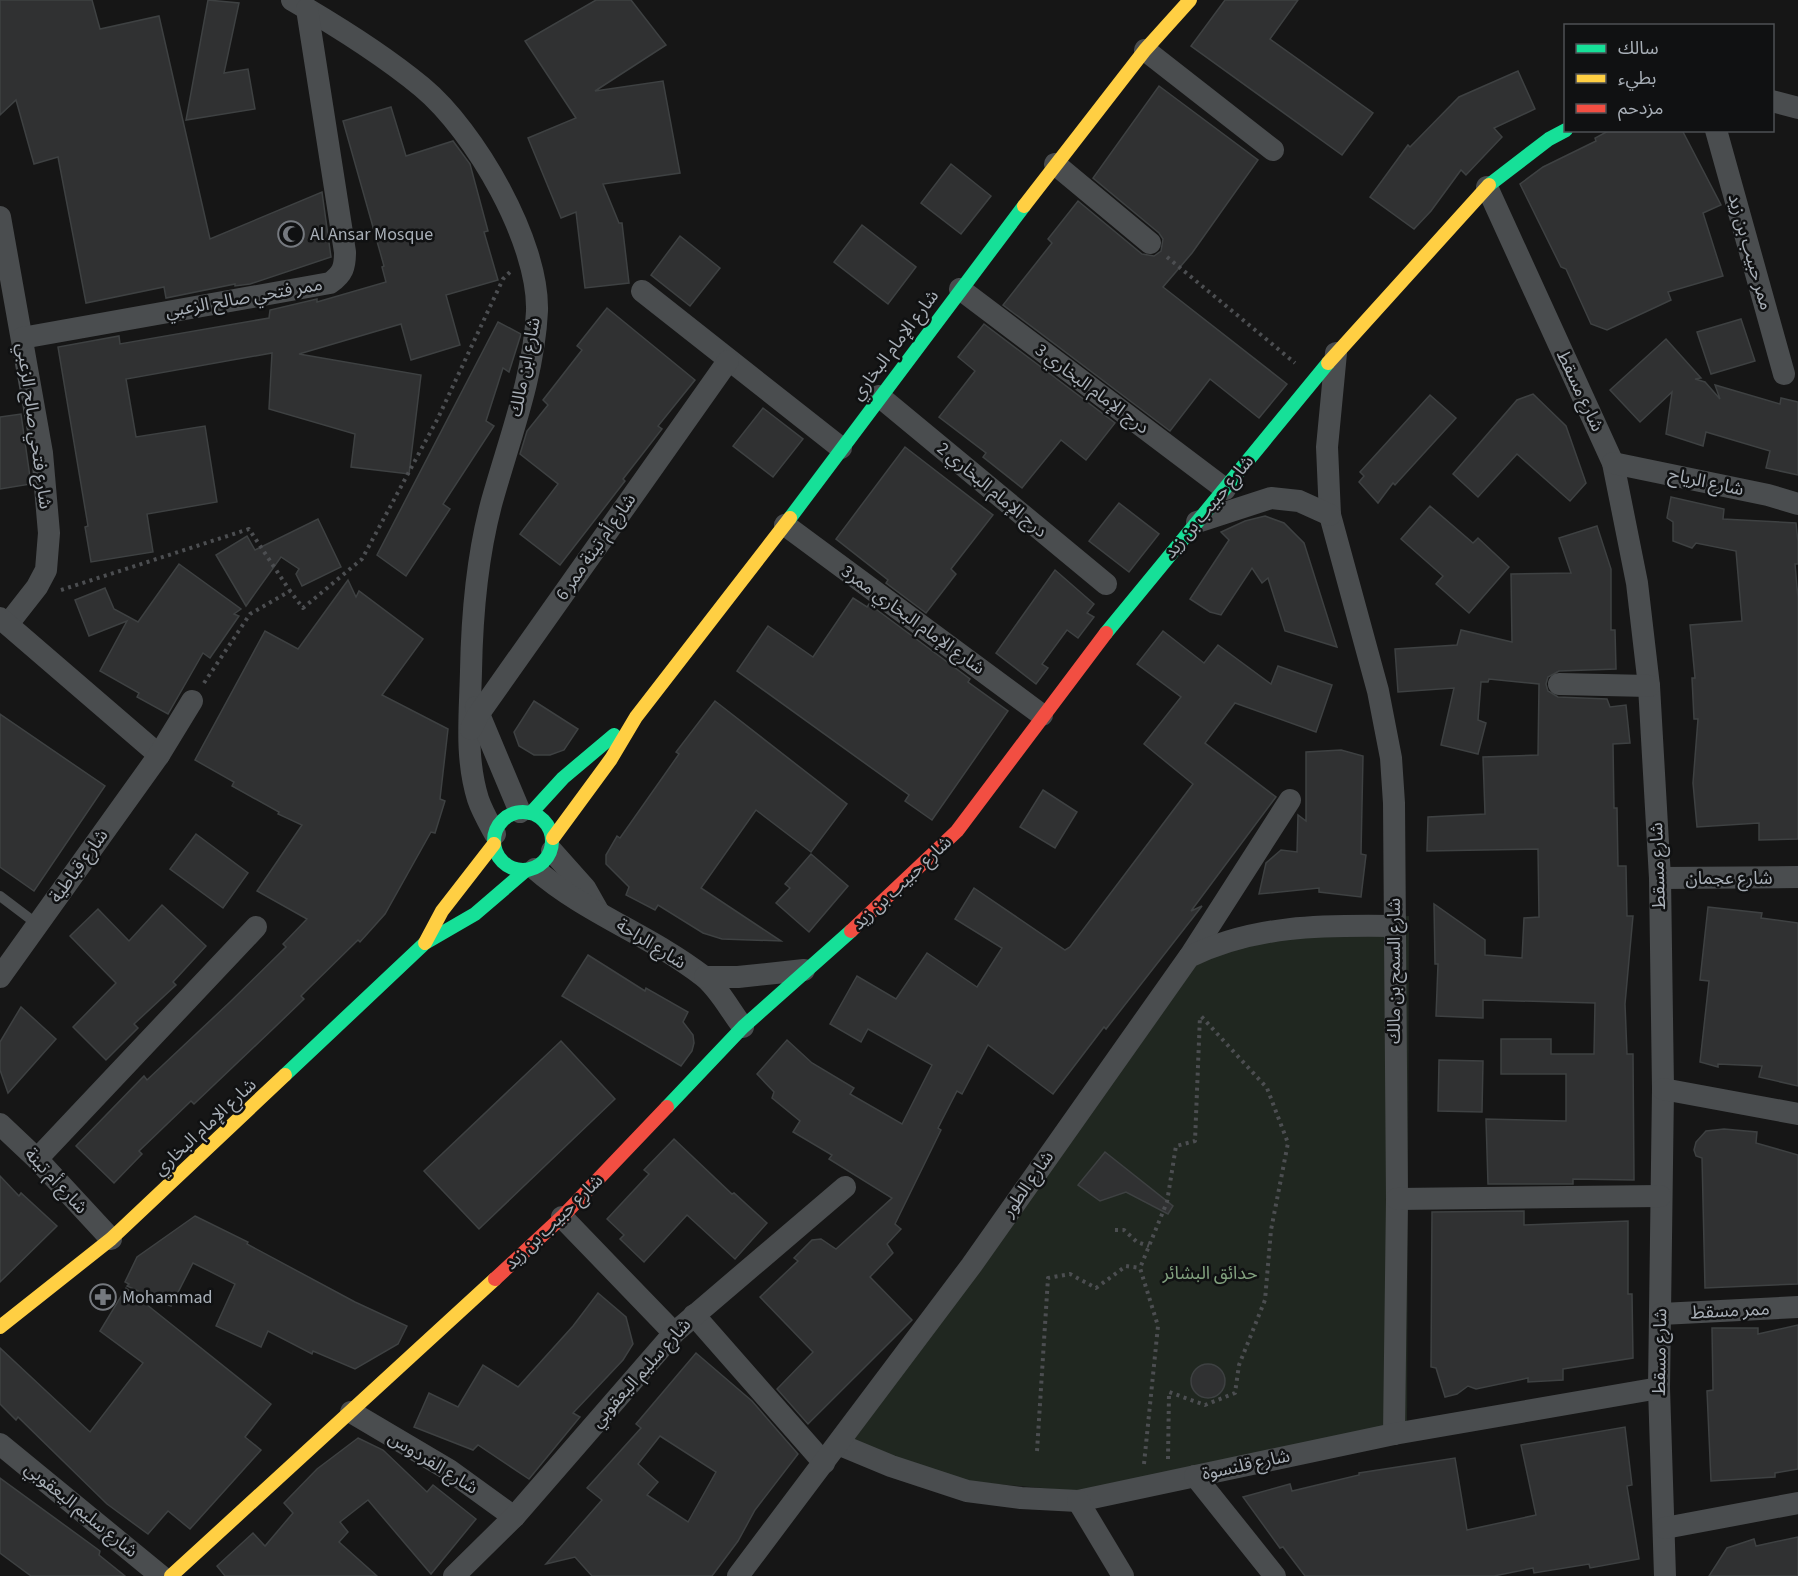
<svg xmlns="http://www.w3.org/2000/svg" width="1798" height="1576" viewBox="0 0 1798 1576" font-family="'Source Sans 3','Noto Sans Arabic',sans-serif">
	<rect width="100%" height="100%" fill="#161616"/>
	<path fill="#202720" d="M1409 916 1407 1434 1076 1491 962 1481 835 1451 1195 955 1290 924Z"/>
	<g fill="#303132" stroke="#3e4142" stroke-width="1.5" fill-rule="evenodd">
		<path d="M0 0H92L100 29 159 16 210 239 322 192 331 257 250 284 235 286V284L166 298 164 287 86 303 58 157 34 164 16 100 0 115Z"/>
		<path d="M208 0 239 3 224 73 248 69 255 109 186 120Z"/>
		<path d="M596 0H631L666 45 595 91 663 81 680 173 603 184 619 223H622L629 283 585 288 576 212 561 218 528 138 576 118 525 41Z"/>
		<path d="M1225 0H1298L1270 39 1373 113 1342 155 1191 46Z"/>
		<path d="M1518 71 1535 109 1494 128 1502 137 1466 175 1461 170 1431 211 1414 229 1370 197 1408 145 1410 147 1459 97Z"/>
		<path d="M1159 86 1258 160 1192 253 1163 287 1287 384 1259 418 1210 379 1170 431 1003 305 1052 243 1048 239 1078 201 1142 254 1154 256 1161 251 1163 239 1159 233 1093 178Z"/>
		<path d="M391 107 406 156 453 141 470 164 488 231 484 232 498 280 446 295 460 345 411 360 401 324 299 354 421 375 409 474 351 467 355 434 269 409 272 353 126 379 136 437 205 426 217 502 147 514 153 552 91 562 85 527 88 526 58 347 119 336 120 344 269 318 270 310 317 299V302L386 282 382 267 384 266 343 121Z"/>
		<path d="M1610 130H1682L1721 205 1703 213 1723 276 1668 292 1671 300 1607 330 1591 324 1566 269 1561 267 1520 184 1543 167 1596 141 1595 138Z"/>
		<path d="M951 164 991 196 961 234 921 203Z"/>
		<path d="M862 225 916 267 888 304 834 262Z"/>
		<path d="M680 236 720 268 690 306 651 275Z"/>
		<path d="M607 308 695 380 658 426 662 429 623 479 625 481 560 565 520 534 558 484 520 454 527 431 548 405 543 400 582 350 577 346Z"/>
		<path d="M1741 319 1755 361 1711 374 1697 332Z"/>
		<path d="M498 322 521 334 509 372 503 368 486 421 494 426 443 504 450 509 406 576 377 555Z"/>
		<path d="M984 324 1115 423 1086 460 1061 440 1022 488 983 457 986 453 939 417 975 371 958 357Z"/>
		<path d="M1666 339 1701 378 1695 379 1705 382 1720 399 1715 385 1780 404 1781 398 1798 402V475L1766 468 1770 451 1706 432 1703 446 1666 434 1672 392 1640 422 1610 390Z"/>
		<path d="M1533 394 1566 426 1586 483 1570 501 1517 454 1478 497 1453 474 1517 400Z"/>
		<path d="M1430 395 1456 418 1395 485 1393 483 1378 503 1359 482 1364 476 1360 472Z"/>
		<path d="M763 408 803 439 773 477 733 446Z"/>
		<path d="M21 414 31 484 0 489V417Z"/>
		<path d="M905 447 993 515 951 569 956 574 926 613 886 583 888 580 836 539Z"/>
		<path d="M1671 497 1724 509 1723 519 1796 523 1798 542V564H1795L1798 598V839L1759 840V823L1697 827 1693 783 1698 719H1694L1692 678H1695L1690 625 1742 621 1736 551 1696 543 1692 548 1673 541V522L1667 518Z"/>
		<path d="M1119 503 1159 534 1129 572 1089 541Z"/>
		<path d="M1430 506 1473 543 1478 538 1509 567 1469 613 1436 584 1443 576 1401 539Z"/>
		<path d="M1265 516 1284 523 1304 543 1337 647 1285 631 1268 578 1262 583 1252 568 1221 615 1210 612 1190 599 1229 540 1221 532 1245 521Z"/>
		<path d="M318 519 341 567 302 586 296 574 299 569 281 557 246 606 216 555 247 536 255 550Z"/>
		<path d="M1597 526 1611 569V630H1615L1616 669 1559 671 1548 677 1546 684 1548 691 1558 697 1607 699 1610 707 1626 705 1630 743 1613 744 1614 808H1617L1618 866H1626L1627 916H1633L1625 1004 1627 1054H1633L1634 1180 1573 1179V1184H1488L1486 1119 1566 1121V1074H1501V1039H1551V1054H1594L1595 1003 1483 1000V1018L1436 1016 1438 964H1435L1434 904 1485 940V955L1522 958 1524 918 1539 917 1538 849 1427 851 1428 817 1485 814 1483 757 1538 755 1539 684 1489 679 1488 682H1481L1478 720 1486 723 1478 754 1441 745 1454 688 1398 692 1395 649 1457 645 1461 630 1512 642 1511 574 1571 573 1559 538Z"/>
		<path d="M179 564 241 609 234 614 239 616 210 658 203 653 168 714 137 697 139 693 100 671 127 621 89 636 75 600 105 588 114 609 138 622Z"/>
		<path d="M1055 570 1094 604 1087 613 1094 617 1078 638 1067 630 1042 664 1048 668 1036 684 996 653Z"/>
		<path d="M348 580 356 597 359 591 423 639 382 695 448 729 440 799 445 801 435 833 431 832 385 914 360 942 358 940 301 996 304 999 275 1027 194 1104 191 1101 139 1151 142 1154 114 1183 76 1146 144 1076 147 1080 230 1002 286 947 283 944 307 919 257 891 302 825 278 814 279 812 232 786 234 782 195 760 265 631 298 649Z"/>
		<path d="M853 598 867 607 869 604 970 679 968 682 1008 711 932 820 905 801 909 795 737 671 768 626 813 657Z"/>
		<path d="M1163 631 1204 663 1218 645 1271 684 1278 666 1332 685 1316 732 1235 703 1205 743 1276 797 1191 911 1202 906 1106 1029 1104 1027 1053 1094 988 1045 962 1094 957 1091 938 1128 941 1130 895 1224 901 1229 887 1244 893 1253 870 1277 912 1320 808 1424 777 1389 813 1352 760 1297 798 1261 794 1258 812 1240 821 1239 836 1249 892 1198 829 1159 832 1155 793 1132 800 1121 772 1098 774 1092 757 1074 787 1040 812 1063 854 1088 850 1094 902 1124 932 1065 868 1029 861 1042 830 1024 857 976 896 999 927 953 977 987 1002 948 955 919 974 888 1065 950 1070 947 1193 784 1144 744 1181 697 1137 664Z"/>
		<path d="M534 701 578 729 564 750 550 755H534L519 746 514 732Z"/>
		<path d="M715 701 847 804 811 852 756 810 701 888 781 941 722 939 703 933 658 905 655 910 626 895 629 887 606 864V855L617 836 620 838 679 754 676 752Z"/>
		<path d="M0 714 105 786 34 891 0 867Z"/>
		<path d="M1341 750 1363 756 1361 854 1366 855 1361 897 1319 892V888L1259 894 1266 863 1281 850 1297 852 1298 815 1306 821V752Z"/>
		<path d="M1043 790 1077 812 1055 848 1020 827Z"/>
		<path d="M196 834 248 873 223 908 170 869Z"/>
		<path d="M811 854 848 886 809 932 776 903 790 888 785 884Z"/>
		<path d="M162 905 206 946 173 982 176 985 134 1024 138 1028 106 1060 73 1027 116 983 70 936 98 909 129 941Z"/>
		<path d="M1708 907 1762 913 1761 918 1798 923V1086L1759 1077 1762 1066 1718 1064V1067L1700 1062 1709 981 1700 980Z"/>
		<path d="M588 955 645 991 646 988 688 1012 683 1022 693 1035 694 1043 692 1051 681 1066 562 996Z"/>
		<path d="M21 1007 56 1039 8 1093 0 1070V1042Z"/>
		<path d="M561 1041 615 1099 479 1229 424 1171Z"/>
		<path d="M1439 1060 1483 1061 1482 1112 1438 1111Z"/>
		<path d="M1724 1129 1757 1132 1756 1143 1798 1155V1284L1705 1288 1702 1158 1696 1156 1694 1150 1696 1142 1706 1131Z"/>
		<path d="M674 1139 732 1194 734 1193 767 1223 735 1259 687 1215 644 1262 620 1239 624 1235 607 1219 649 1174 644 1170Z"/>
		<path d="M1105 1152 1173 1206 1168 1214 1126 1192 1100 1201 1078 1185Z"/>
		<path d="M0 1176 19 1196 21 1193 57 1226 0 1282Z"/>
		<path d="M1524 1211V1225L1628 1221V1294H1632L1633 1358 1563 1369V1380L1528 1382V1378L1476 1389 1468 1386 1457 1394 1445 1397 1436 1368 1431 1367 1432 1212Z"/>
		<path d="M195 1216 248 1242 247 1244 355 1302 407 1326 398 1344 355 1369 313 1351 312 1354 268 1331 261 1347 216 1326 235 1284 193 1263 171 1306 127 1286 129 1284 125 1282 137 1257Z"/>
		<path d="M126 1288 271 1404 245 1437 261 1450 190 1529 168 1511 148 1534 107 1504 18 1417 16 1420 0 1404V1348L90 1432 143 1363 100 1331Z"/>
		<path d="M598 1293 626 1317 633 1344 623 1360 573 1413 580 1417 529 1479 478 1445 473 1450 414 1427 429 1393 458 1407 483 1365 518 1387 573 1326Z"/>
		<path d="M1798 1325V1469L1775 1473V1477L1711 1481 1707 1391 1713 1390 1712 1328H1758V1334Z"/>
		<path d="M696 1353 752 1401 798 1454 755 1510 738 1541 712 1576H592L575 1557 546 1564 602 1500 587 1488 641 1428 636 1424ZM660 1436 716 1472 688 1522 647 1495 658 1482 638 1464Z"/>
		<circle cx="1208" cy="1381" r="17"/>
		<path d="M1625 1427 1632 1485 1627 1486 1639 1559 1590 1568 1589 1564 1534 1573 1533 1568 1494 1576H1305L1283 1547 1280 1548 1243 1497 1290 1484 1292 1491 1359 1475V1473L1455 1458 1467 1530 1536 1515 1521 1445Z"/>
		<path d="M358 1438 383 1450 427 1492 433 1485 476 1519 431 1574 368 1500 340 1522 348 1532 339 1542 377 1576H225L217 1566 253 1533 265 1546 293 1513 284 1503 317 1469Z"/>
		<path d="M0 1478 100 1551 99 1555 125 1576H31L0 1553Z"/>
		<path d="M1798 1537V1576H1709L1727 1548 1754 1539 1756 1546Z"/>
	</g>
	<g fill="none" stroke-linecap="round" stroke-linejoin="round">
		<g stroke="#4c4e51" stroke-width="4" stroke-dasharray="3 4.5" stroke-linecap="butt">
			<path d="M1167 257 1295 363"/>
			<path d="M61 590 249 529 290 591"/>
			<path d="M204 683 250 614 290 591 303 608 362 559 438 418 503 279 510 272"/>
			<path d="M1115 1230H1124L1137 1242 1149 1246"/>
			<path d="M1037 1451 1048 1278 1070 1274 1096 1288 1126 1266 1140 1268"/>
			<path d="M1168 1459 1169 1392 1205 1405 1235 1393 1239 1365 1265 1300 1271 1230 1288 1143 1267 1088 1200 1015"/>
			<path d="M1144 1464 1158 1326 1140 1268 1167 1202 1176 1146 1195 1141 1200 1016"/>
		</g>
		<path stroke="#4a4d4f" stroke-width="10" d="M0 896 37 924"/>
		<g stroke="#4a4d4f" stroke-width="22">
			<path d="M292 0C337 26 382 54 422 87 475 131 539 242 537 311 534 376 509 440 492 501 477 556 472 615 471 671 470 715 465 757 478 799 482 811 489 823 495 834"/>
			<path d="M1145 50 1273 150"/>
			<path d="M1772 101 1798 108"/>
			<path d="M1716 130 1784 374"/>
			<path d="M1055 164 1150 243"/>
			<path d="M1487 187 1613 463 1637 583 1649 686 1660 878 1663 1089 1659 1388 1665 1576"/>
			<path d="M0 217 42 453 49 533 46 570 37 587 8 624"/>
			<path d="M960 289 1225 489"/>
			<path d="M642 291 841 448"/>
			<path d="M22 338 330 283C343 274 345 267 345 252L307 9"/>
			<path d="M1336 353 1327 447 1330 515 1378 691 1391 758 1394 803 1397 1199 1394 1434"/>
			<path d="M879 396 1106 584"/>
			<path d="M1613 463 1768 495 1798 504"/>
			<path d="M1197 522 1271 498 1299 501 1330 515"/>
			<path d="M785 525 1042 715"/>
			<path d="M0 618 159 755"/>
			<path d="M1559 684 1649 686"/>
			<path d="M476 707 520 812"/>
			<path d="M471 729 478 715 728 361"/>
			<path d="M552 851 585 888 598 911"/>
			<path d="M535 869C585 913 650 935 703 976 719 988 731 1012 743 1027"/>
			<path d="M1660 878 1798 877"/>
			<path d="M1190 956 1290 800"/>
			<path d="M0 977 159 755 192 701"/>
			<path d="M705 977H738L804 970"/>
			<path d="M1663 1089 1798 1114"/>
			<path d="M0 1124 37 1159 111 1239"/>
			<path d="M37 1159 256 927"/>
			<path d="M1397 1199 1660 1196"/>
			<path d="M562 1217 674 1333"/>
			<path d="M1661 1314 1798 1307"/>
			<path d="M694 1315 824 1463"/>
			<path d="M351 1412 449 1470 514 1517"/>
			<path d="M0 1444 161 1576"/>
			<path d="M838 1444 891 1466 967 1491 1021 1498 1078 1501 1394 1434 1659 1388"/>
			<path d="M1195 1476 1275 1576"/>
			<path d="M1078 1501 1123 1576"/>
			<path d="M1665 1528 1798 1503"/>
			<path d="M454 1576 514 1517 674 1333 845 1187"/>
			<path d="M738 1576 971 1266 1189 957C1254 925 1323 925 1393 926"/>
		</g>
		<g stroke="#16e098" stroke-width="14">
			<path d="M1489 185 1549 139 1566 130"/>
			<path d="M790 518 1024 206"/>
			<path d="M1106 633 1328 363"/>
			<circle cx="523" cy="841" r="29"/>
			<path d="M531 813 563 778 614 735"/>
			<path d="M285 1075 425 943 475 914 525 871"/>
			<path d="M667 1107 743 1027 851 931"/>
		</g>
		<g stroke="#ffcf43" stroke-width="14">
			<path d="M1024 206 1145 50 1190 0"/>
			<path d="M1328 363 1489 185"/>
			<path d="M553 838 611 759 636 717 790 518"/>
			<path d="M425 943 442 911 494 844"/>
			<path d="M0 1327 111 1239 285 1075"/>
			<path d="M171 1576 495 1279"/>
		</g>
		<g stroke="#f24e42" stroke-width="14">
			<path d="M851 931 957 831 1106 633"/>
			<path d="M495 1279 562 1217 667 1107"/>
		</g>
	</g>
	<defs>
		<g id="mosque-ring" transform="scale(1.35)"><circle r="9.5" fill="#101112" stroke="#75797f" stroke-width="1.5"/><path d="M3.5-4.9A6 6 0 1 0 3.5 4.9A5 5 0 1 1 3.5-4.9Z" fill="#75797f"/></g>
		<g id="pharmacy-ring" transform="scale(1.35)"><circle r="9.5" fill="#101112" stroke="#75797f" stroke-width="1.5"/><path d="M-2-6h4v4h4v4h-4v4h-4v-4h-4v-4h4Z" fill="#75797f"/></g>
	</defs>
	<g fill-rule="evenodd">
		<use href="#mosque-ring" x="291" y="234"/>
		<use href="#pharmacy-ring" x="103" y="1297"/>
	</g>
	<g text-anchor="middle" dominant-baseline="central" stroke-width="5" stroke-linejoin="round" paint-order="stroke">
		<g font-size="18" fill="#a8afb7" stroke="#101112" text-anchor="start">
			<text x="310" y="234">Al Ansar Mosque</text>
			<text x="122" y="1297">Mohammad</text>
		</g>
		<g font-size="18" fill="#a8afb7" stroke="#101112">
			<text transform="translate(1750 252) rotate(74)">ممر حبيب بن زيد</text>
			<text transform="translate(244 298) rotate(-10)">ممر فتحي صالح الزعبي</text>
			<text transform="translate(895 345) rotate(-53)">شارع الإمام البخاري</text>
			<text transform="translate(525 367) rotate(-79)">شارع ابن مالك</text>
			<text transform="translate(1092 389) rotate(37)">درج الإمام البخاري 3</text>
			<text transform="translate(1580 391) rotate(65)">شارع مسقط</text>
			<text transform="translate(34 426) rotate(82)">شارع فتحي صالح الزعبي</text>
			<text transform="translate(1706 482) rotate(12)">شارع الرياح</text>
			<text transform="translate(992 490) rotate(40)">درج الإمام البخاري 2</text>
			<text transform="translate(1209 507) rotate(-50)">شارع حبيب بن زيد</text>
			<text transform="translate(596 547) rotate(-55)">شارع أم تينة ممر 6</text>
			<text transform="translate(913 620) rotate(36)">شارع الإمام البخاري ممر3</text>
			<text transform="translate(79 866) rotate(-54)">شارع قباطية</text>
			<text transform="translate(1658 866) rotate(-92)">شارع مسقط</text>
			<text x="1729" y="878">شارع عجمان</text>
			<text transform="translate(902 883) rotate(-43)">شارع حبيب بن زيد</text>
			<text transform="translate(651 944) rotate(32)">شارع الراحة</text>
			<text transform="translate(1394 971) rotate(-90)">شارع السمح بن مالك</text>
			<text transform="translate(205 1127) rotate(-43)">شارع الإمام البخاري</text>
			<text transform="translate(56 1181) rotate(47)">شارع أم تينة</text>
			<text transform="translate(1028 1184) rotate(-55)">شارع الطور</text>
			<text transform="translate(554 1222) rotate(-44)">شارع حبيب بن زيد</text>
			<text transform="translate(1730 1311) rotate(-3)">ممر مسقط</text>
			<text transform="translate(1660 1352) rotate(-89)">شارع مسقط</text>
			<text transform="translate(641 1373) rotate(-48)">شارع سليم اليعقوبي</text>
			<text transform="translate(433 1463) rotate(32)">شارع الفردوس</text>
			<text transform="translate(1246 1465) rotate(-12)">شارع قلنسوة</text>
			<text transform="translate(81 1510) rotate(39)">شارع سليم اليعقوبي</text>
		</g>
		<g font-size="18" fill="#82a27f" stroke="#101112">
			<text x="1210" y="1273">حدائق البشائر</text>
		</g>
	</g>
	<rect x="1564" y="24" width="210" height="108" fill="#101112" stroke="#4d5054" stroke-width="1.5"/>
	<rect x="1576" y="44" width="30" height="9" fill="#16e098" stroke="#4d5054" stroke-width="1.5"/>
	<text x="1618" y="54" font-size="18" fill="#a8afb7">سالك</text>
	<rect x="1576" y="74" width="30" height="9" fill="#ffcf43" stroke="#4d5054" stroke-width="1.5"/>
	<text x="1618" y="84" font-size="18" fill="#a8afb7">بطيء</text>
	<rect x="1576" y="104" width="30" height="9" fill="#f24e42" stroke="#4d5054" stroke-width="1.5"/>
	<text x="1618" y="114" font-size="18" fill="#a8afb7">مزدحم</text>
</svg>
